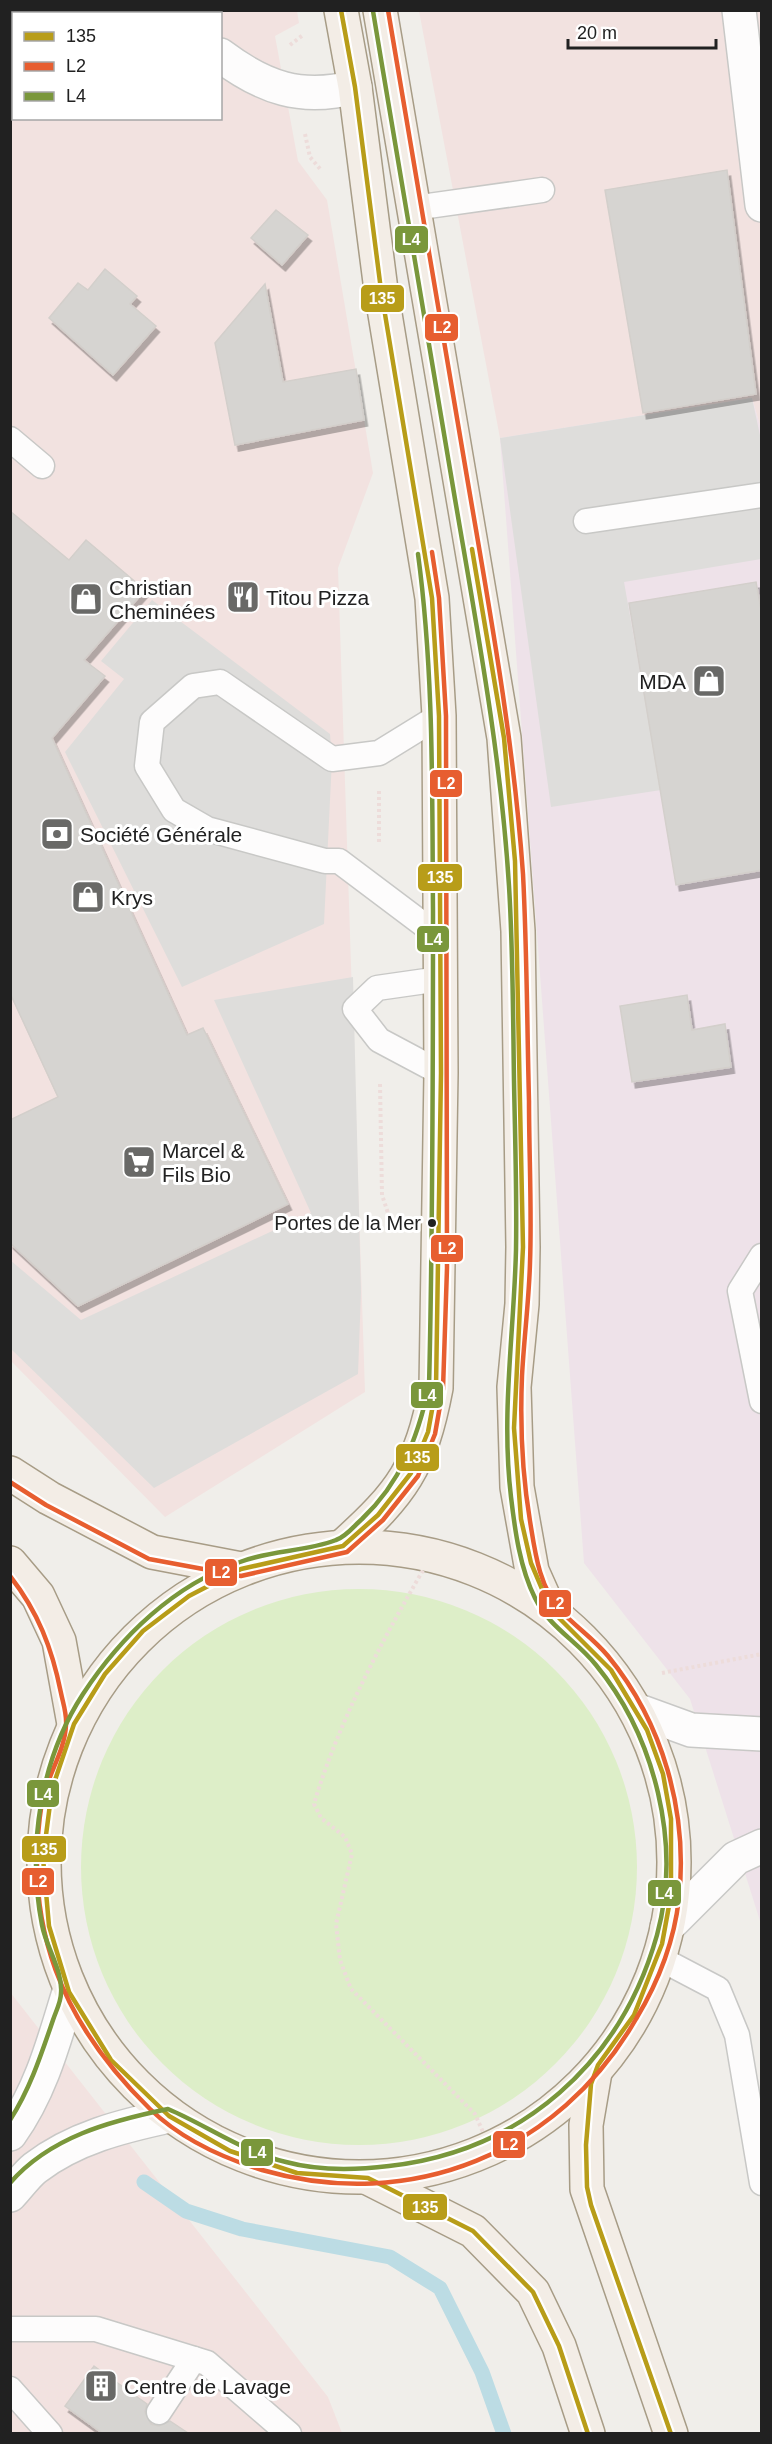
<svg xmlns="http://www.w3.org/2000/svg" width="772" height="2444" viewBox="0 0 772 2444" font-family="Arial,sans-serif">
	<defs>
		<filter id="shadow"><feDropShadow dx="3.5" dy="6" stdDeviation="0" flood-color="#0004"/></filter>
	</defs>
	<rect width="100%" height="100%" fill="#f0eeea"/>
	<g fill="#f2e2e0" fill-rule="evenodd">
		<path d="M10 11H297L299 23 275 36 298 161 327 200 373 473 338 568 365 1392 165 1517 11 1361ZM14 14H220V118H14Z"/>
		<path d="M419 11H761V429L752 398 500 438Z"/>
		<path d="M10 1992 328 2397 342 2433H11Z"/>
	</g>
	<path fill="#eee2e9" d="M752 398 761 429V1924L690 1699 584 1563 500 438Z"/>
	<g fill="#dedddb">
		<path d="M752 398 761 440V559L624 582 661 790 551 807 500 438Z"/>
		<path d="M152 600 330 734 332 759 324 924 182 987 65 752 124 679 101 661Z"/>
		<path d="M353 977 361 1292 358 1374 154 1488 11 1349 10 1260 81 1320 311 1213 214 1000Z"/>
	</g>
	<circle fill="#ddeec8" cx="359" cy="1867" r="278"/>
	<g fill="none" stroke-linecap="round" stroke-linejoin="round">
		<path stroke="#bcdce4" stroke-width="15" d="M144 2182 186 2211 242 2229 390 2257 440 2288 482 2372 504 2434"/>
	</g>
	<g fill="#d6d4d1" stroke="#d3cfcb" stroke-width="1.5" filter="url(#shadow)">
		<path d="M727 170 756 394 643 413 605 190Z"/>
		<path d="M276 210 308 235 282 265 251 238Z"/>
		<path d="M105 269 137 296 130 304 156 326 113 375 49 318 78 283 88 290Z"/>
		<path d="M265 284 283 382 356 369 364 420 235 445 215 343Z"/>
		<path d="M10 511 69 560 86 540 145 590 84 660 105 676 52 738 187 1035 203 1028 288 1204 78 1306 10 1243V1120L58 1097 10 993Z"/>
		<path d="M756 582 762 615V870L676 885 629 603Z"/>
		<path d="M687 995 692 1030 725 1024 731 1067 632 1082 620 1006Z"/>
		<path d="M94 2366 147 2404 145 2412 151 2424 159 2426 170 2421 188 2433H102L65 2406Z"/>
	</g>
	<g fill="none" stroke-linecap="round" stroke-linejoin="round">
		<g stroke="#c8c8c6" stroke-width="27">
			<g id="lane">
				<path d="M414 208 542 190"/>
				<path d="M10 439 42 466"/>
				<path d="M586 521 762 495"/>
				<path d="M439 716 379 753 332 759 220 682 193 686 152 722 147 766 174 810 207 829 325 861H339L440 937"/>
				<path d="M440 979 377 988 355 1009 379 1040 441 1073"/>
				<path d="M762 1256 740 1291 762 1401"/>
				<path d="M659 1958 718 1989 737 2035 762 2183"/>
				<path d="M10 2329H96L207 2363 289 2434"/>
				<path d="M10 2389 50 2434"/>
				<path d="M159 2412 194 2359"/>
			</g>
		</g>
		<g stroke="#c8c8c6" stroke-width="36">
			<g id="street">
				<path d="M163 10 167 14"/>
				<path d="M739 10 762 205"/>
				<path d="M220 55C264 88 301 101 355 87"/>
				<path d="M636 1710 691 1730 762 1734"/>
				<path d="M667 1927 736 1858 762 1846"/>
				<path d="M10 2134C41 2091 54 2041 69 1992"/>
				<path d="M10 2195C18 2187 26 2175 35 2168 74 2138 122 2126 169 2116"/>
			</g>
		</g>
		<g stroke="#a79c86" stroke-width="36">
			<g id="primary">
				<path d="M341 10 355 87 381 290 432 598 439 716 441 1073 436 1388C421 1467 402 1493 343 1546"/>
				<path d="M380 10 504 738 518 931 523 1247 522 1304 514 1387 517 1487 532 1571 549 1609"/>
				<path d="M10 1473 49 1498 152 1552 241 1569"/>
				<circle cx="359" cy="1862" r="315"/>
				<path d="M10 1563 38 1596 59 1641 74 1724"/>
				<path d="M595 2072 586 2125 587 2189 671 2434"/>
				<path d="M368 2178 473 2231 533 2292 559 2346 588 2434"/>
			</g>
		</g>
		<g stroke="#eddcda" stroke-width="4" stroke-dasharray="3 3" stroke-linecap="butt">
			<path d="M290 45 303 35"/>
			<path d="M305 134 310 157 321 170"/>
			<path d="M379 842V790"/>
			<path d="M380 1084 382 1195 394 1231"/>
			<path d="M432 1555C387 1631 339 1719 314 1804L321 1818 345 1837 352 1854 336 1924 340 1960 351 1989 475 2114 490 2148"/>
			<path d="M662 1673 762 1654"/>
		</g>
		<use href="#lane" stroke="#fdfcfc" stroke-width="24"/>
		<use href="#street" stroke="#fdfcfc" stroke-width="33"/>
		<use href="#primary" stroke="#f3ede6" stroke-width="33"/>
		<g stroke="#fff" stroke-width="9">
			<g id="bus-1">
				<path d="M341 10 355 87 381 290 432 598 439 716 441 1073 436 1388 428 1432 411 1473 378 1515 343 1546 241 1569 189 1596 143 1631 105 1674 74 1724 52 1789 43 1858 49 1926 69 1992 111 2060 169 2116 230 2151 297 2173 368 2178 473 2231 533 2292 559 2346 588 2434"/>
				<path d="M472 549 504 738 515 861 523 1247 514 1428 521 1519 531 1563 551 1610 611 1670 647 1730 663 1774 671 1819V1895L662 1944 634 2015 598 2065 591 2084 586 2145 587 2187 591 2205 671 2434"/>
			</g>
		</g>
		<g stroke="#fff" stroke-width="9">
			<g id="bus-2">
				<path d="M10 1482 46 1505 149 1559 241 1576 347 1552 383 1520 418 1476 435 1434 443 1389 447 1268 446 716 439 598 432 552"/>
				<path d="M10 1576C38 1612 52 1648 61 1693 63 1703 67 1714 66 1725 65 1751 47 1776 42 1802 22 1926 62 2023 150 2109 180 2138 223 2158 262 2170 411 2213 559 2153 636 2019 659 1981 674 1943 679 1898 688 1812 663 1723 608 1656 594 1639 576 1627 561 1611 539 1587 535 1552 530 1521 522 1473 520 1424 522 1376 524 1338 529 1300 530 1263 532 1209 529 1155 529 1101 527 1025 527 950 523 874 514 745 491 617 469 489 442 330 415 170 388 10"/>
			</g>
		</g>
		<g stroke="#fff" stroke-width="9">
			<g id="bus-3">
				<path d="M10 2120C30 2089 41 2055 53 2020 56 2011 61 2002 61 1993 63 1971 46 1947 42 1925 27 1848 40 1760 83 1694 121 1636 174 1585 240 1562 271 1550 305 1552 336 1540 346 1537 354 1526 362 1519 401 1482 417 1439 429 1387 433 1229 433 1070 433 911 432 792 434 673 418 554"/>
				<path d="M10 2183C50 2137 110 2121 168 2109 208 2126 243 2152 286 2162 319 2171 356 2170 389 2166 522 2151 621 2063 657 1935 682 1844 655 1737 596 1665 577 1641 549 1627 535 1598 520 1568 515 1531 511 1497 501 1414 514 1333 516 1250 517 1194 515 1138 514 1081 513 1016 513 951 509 886 501 756 477 628 455 499 428 337 400 174 373 11"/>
			</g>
		</g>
		<use href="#bus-1" stroke="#b89d19" stroke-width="4.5"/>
		<use href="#bus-2" stroke="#e75e30" stroke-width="4.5"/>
		<use href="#bus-3" stroke="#7a973b" stroke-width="4.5"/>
	</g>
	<defs>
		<g id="restaurant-square" transform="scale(1.725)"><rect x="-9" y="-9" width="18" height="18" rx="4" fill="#696967" stroke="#fff"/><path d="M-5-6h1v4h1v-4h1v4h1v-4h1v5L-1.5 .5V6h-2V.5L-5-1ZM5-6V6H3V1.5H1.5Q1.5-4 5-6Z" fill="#fff"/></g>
		<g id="shop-square" transform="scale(1.725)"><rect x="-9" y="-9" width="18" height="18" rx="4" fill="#696967" stroke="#fff"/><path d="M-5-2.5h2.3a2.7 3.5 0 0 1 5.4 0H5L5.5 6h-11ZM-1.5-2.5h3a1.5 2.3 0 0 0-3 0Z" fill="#fff"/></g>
		<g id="bank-square" transform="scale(1.725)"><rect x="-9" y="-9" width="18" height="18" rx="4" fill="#696967" stroke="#fff"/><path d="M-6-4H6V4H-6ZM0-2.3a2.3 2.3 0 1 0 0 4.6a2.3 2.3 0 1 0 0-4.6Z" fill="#fff"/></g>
		<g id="supermarket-square" transform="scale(1.725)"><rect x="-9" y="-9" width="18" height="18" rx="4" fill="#696967" stroke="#fff"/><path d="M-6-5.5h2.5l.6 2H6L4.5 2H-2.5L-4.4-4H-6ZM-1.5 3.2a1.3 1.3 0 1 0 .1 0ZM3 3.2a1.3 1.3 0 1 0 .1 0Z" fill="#fff"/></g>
		<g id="building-square" transform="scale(1.725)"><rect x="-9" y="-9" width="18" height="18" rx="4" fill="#696967" stroke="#fff"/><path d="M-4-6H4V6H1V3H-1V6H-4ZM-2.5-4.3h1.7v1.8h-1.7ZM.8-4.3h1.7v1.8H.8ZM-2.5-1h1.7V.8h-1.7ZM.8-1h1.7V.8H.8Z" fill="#fff"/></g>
	</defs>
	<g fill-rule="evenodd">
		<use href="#restaurant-square" x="243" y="597"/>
		<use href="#shop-square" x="86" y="599"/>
		<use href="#shop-square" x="709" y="681"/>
		<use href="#bank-square" x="57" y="834"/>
		<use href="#shop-square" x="88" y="897"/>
		<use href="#supermarket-square" x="139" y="1162"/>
		<use href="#building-square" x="101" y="2386"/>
	</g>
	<circle fill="#212121" stroke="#fff" stroke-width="2" cx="432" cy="1223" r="5"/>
	<g text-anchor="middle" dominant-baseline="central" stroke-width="6" stroke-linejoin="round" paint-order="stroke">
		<g font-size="20" fill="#212121" stroke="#fff" text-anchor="end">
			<text x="421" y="1223">Portes de la Mer</text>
		</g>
		<g font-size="21" fill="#212121" stroke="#fff" text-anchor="start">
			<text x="109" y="587">Christian<tspan x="109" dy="24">Cheminées</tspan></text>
			<text x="266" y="597">Titou Pizza</text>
			<text x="686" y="681" text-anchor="end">MDA</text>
			<text x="80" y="834">Société Générale</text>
			<text x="111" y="897">Krys</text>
			<text x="162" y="1150">Marcel &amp;<tspan x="162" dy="24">Fils Bio</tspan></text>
			<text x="124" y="2386">Centre de Lavage</text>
		</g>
	</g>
	<g stroke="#fff" stroke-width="2">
		<rect x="394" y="225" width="35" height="29" rx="6" fill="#7a973b"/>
		<rect x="360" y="284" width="45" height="29" rx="6" fill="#b89d19"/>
		<rect x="424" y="313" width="35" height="29" rx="6" fill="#e75e30"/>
		<rect x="429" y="769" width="34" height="29" rx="6" fill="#e75e30"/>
		<rect x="417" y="863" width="46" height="29" rx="6" fill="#b89d19"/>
		<rect x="416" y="925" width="34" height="28" rx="6" fill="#7a973b"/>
		<rect x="430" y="1234" width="34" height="29" rx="6" fill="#e75e30"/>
		<rect x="410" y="1381" width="34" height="28" rx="6" fill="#7a973b"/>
		<rect x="395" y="1443" width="45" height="29" rx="6" fill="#b89d19"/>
		<rect x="204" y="1558" width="34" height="29" rx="6" fill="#e75e30"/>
		<rect x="538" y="1589" width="34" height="29" rx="6" fill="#e75e30"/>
		<rect x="26" y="1779" width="34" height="29" rx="6" fill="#7a973b"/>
		<rect x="21" y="1835" width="46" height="28" rx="6" fill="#b89d19"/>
		<rect x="21" y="1867" width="34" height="29" rx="6" fill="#e75e30"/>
		<rect x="647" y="1879" width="35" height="28" rx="6" fill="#7a973b"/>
		<rect x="492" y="2130" width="34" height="29" rx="6" fill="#e75e30"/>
		<rect x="240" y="2138" width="34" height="29" rx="6" fill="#7a973b"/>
		<rect x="402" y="2193" width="46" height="28" rx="6" fill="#b89d19"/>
	</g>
	<g font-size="16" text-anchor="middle" font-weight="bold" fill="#fff">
		<text x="411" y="245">L4</text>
		<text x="382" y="304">135</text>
		<text x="442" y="333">L2</text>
		<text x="446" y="789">L2</text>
		<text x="440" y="883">135</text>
		<text x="433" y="945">L4</text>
		<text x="447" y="1254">L2</text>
		<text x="427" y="1401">L4</text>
		<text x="417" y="1463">135</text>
		<text x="221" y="1578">L2</text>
		<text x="555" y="1609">L2</text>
		<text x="43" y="1800">L4</text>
		<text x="44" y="1855">135</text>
		<text x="38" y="1887">L2</text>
		<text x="664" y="1899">L4</text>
		<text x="509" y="2150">L2</text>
		<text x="257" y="2158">L4</text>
		<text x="425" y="2213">135</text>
	</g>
	<rect width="772" height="2444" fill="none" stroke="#212121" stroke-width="24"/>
	<rect x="12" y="12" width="210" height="108" fill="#ffffff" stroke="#a6a6a6" stroke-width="1.5"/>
	<rect x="24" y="32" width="30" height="9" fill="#b89d19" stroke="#a6a6a6" stroke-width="1.5"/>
	<text x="66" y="42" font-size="18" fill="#212121">135</text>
	<rect x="24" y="62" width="30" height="9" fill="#e75e30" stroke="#a6a6a6" stroke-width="1.5"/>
	<text x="66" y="72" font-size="18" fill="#212121">L2</text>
	<rect x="24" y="92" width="30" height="9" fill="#7a973b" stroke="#a6a6a6" stroke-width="1.5"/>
	<text x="66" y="102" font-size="18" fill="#212121">L4</text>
	<path d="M568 39v9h148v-9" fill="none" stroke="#212121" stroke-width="3"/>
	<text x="577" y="39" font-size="18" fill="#212121" stroke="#ffffff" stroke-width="4.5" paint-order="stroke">20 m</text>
</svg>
